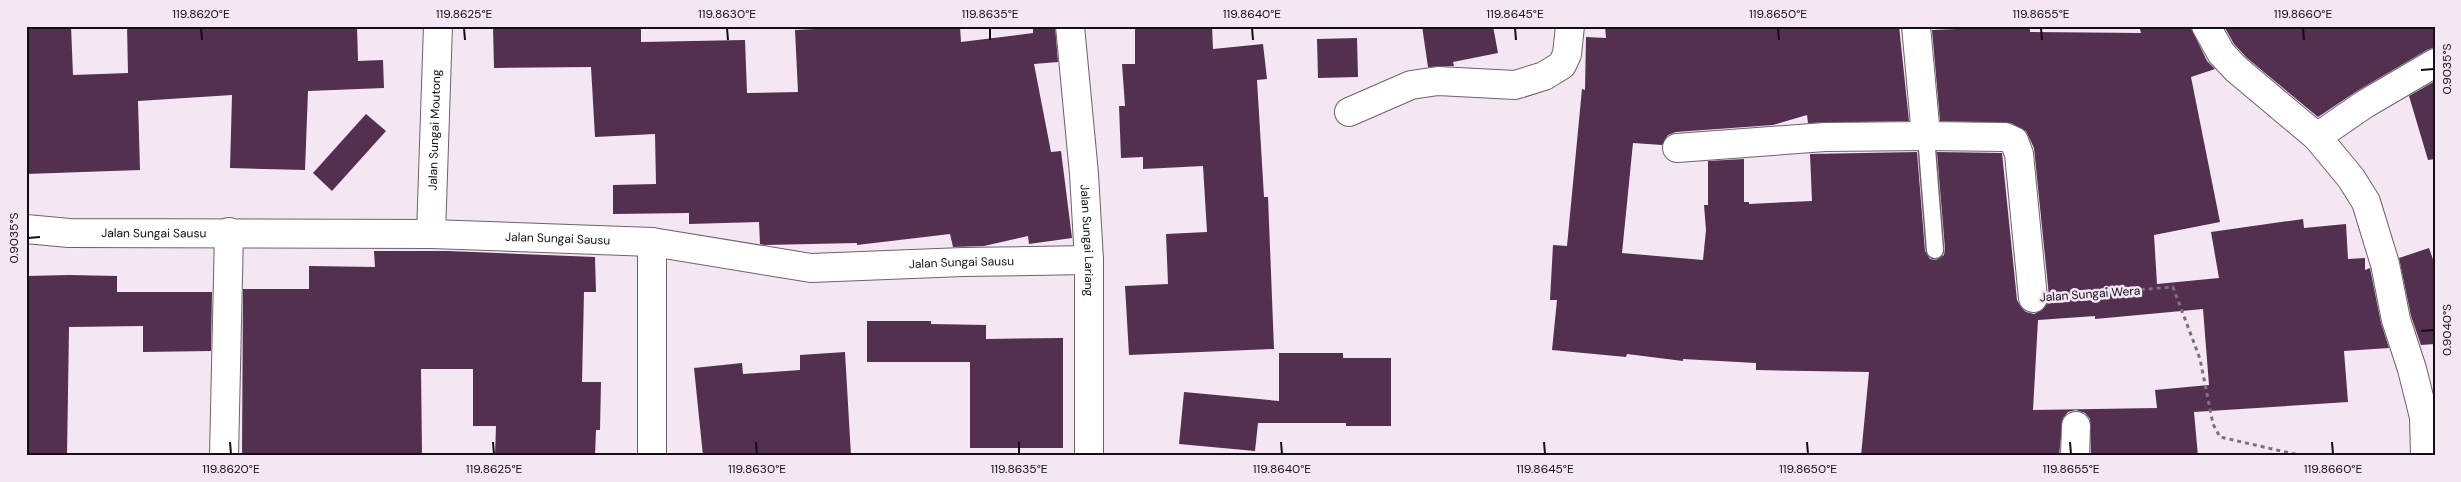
<svg xmlns="http://www.w3.org/2000/svg" width="2461" height="482" viewBox="0 0 2461 482" font-family="'DM Sans',sans-serif">
	<rect width="100%" height="100%" fill="#f4e6f2"/>
	<g fill="#53304f" fill-rule="evenodd">
		<path d="M26 26H71L73 75 128 73 127 26H357L358 61 383 60 384 88 308 91 305 170 230 168 232 95 138 101 140 170 26 174Z"/>
		<path d="M493 26H641V42L745 40 747 93 798 92 795 30 874 26H960L961 42 1033 33V26H1055L1058 62 1034 64 1051 152 1061 151 1072 238 1029 244 1028 236 984 246 953 247 950 234 857 245V243L765 245 760 244 759 222 689 224V213L613 214V185L656 184 655 134 595 137 591 67 494 68Z"/>
		<path d="M1135 26H1212L1213 49 1263 44 1267 79 1257 80 1264 197H1268L1274 349 1129 355 1125 286 1168 284 1166 234 1207 232 1203 166 1143 169V157L1121 158 1119 106H1125L1122 64H1135Z"/>
		<path d="M1422 26H1493L1498 53 1453 62 1454 66 1428 67Z"/>
		<path d="M1605 26H1899L1909 121 1808 123 1807 115 1773 125 1676 132 1668 135 1662 145 1633 143 1622 253 1703 260 1706 230 1704 205H1708V161L1744 159V202H1749V204L1812 201 1810 154 1917 152 1925 251 1930 259 1936 260 1944 255 1945 249 1937 152 2002 153 2017 300 2021 307 2026 312 2034 314 2042 310 2047 304 2049 296 2034 148 2026 131 2011 123 1940 121 1932 30 2030 26V32L2141 33 2139 26H2190L2207 61 2215 69 2191 77 2220 222 2154 235 2157 284 2219 278 2211 232 2303 219 2304 228 2346 224 2348 259 2365 258V270L2370 268 2381 323 2389 348 2344 351 2348 402 2194 412 2198 456H2091L2090 419 2085 413 2076 410 2068 412 2063 418 2059 456H1861L1869 372 1756 370V363L1683 359V361L1627 354 1626 357 1552 350 1557 300H1550L1553 245 1567 246 1582 89 1585 90 1586 37 1606 38ZM2203 309 2209 385 2155 390 2157 408 2033 410 2038 320 2095 316V319Z"/>
		<path d="M2224 26H2435V47L2427 50 2357 91 2318 117 2247 58 2234 44Z"/>
		<path d="M1357 38 1358 77 1318 78 1317 39Z"/>
		<path d="M2435 81V159L2428 160 2409 96Z"/>
		<path d="M366 114 386 131 332 191 313 173Z"/>
		<path d="M2429 248 2435 265V344L2421 345 2411 316 2399 258Z"/>
		<path d="M374 251H448L595 257 596 292H584L582 382H601L600 430H596L595 456H495L496 426H473V369H421L422 454 242 456 243 289H309V266L375 267Z"/>
		<path d="M69 275 117 276V292H212L211 351 143 352V326L69 327 67 456H26V276Z"/>
		<path d="M867 321H931V324L986 325V339L1063 338V448H970V362H867Z"/>
		<path d="M845 352 851 456H703L694 368 742 363 743 374 800 370V355Z"/>
		<path d="M1279 353H1343V358H1391V426H1346V423H1258L1255 451 1179 444 1184 392 1279 401Z"/>
	</g>
	<g fill="none" stroke-linecap="round" stroke-linejoin="round">
		<g stroke="#6e616c" stroke-width="19">
			<path id="lane" d="M1926 136 1935 250"/>
		</g>
		<g stroke="#6e616c" stroke-width="30">
			<g id="street">
				<path d="M1916 26 1926 136 2005 137 2014 141 2019 154 2033 298"/>
				<path d="M2206 26 2221 53 2236 69 2317 137 2351 178 2366 202 2385 264 2396 320 2412 369 2424 417 2425 456"/>
				<path d="M1349 112 1411 85 1438 81 1515 85 1544 76 1562 65 1567 54 1570 26"/>
				<path d="M2317 137 2365 104 2435 63"/>
				<path d="M1677 148 1825 137 1926 136"/>
				<path id="s1" d="M26 229 69 233 431 234 652 242 811 268 963 262 1089 260"/>
				<path id="s2" d="M431 234 438 26"/>
				<path d="M224 456 229 232"/>
				<path d="M652 456V242"/>
				<path d="M2075 456 2076 426"/>
			</g>
		</g>
		<g stroke="#6e616c" stroke-width="30">
			<g id="secondary">
				<path id="s3" d="M1070 26 1084 174 1089 260V456"/>
			</g>
		</g>
		<path stroke="#7b727a" stroke-width="3" stroke-dasharray="4 4" stroke-linecap="butt" d="M2061 296 2173 287 2200 359 2213 424 2220 437 2303 456"/>
		<use href="#lane" stroke="#fff" stroke-width="16"/>
		<use href="#street" stroke="#fff" stroke-width="28"/>
		<use href="#secondary" stroke="#fff" stroke-width="28"/>
	</g>
	<path fill="none" stroke="#120e12" stroke-width="2" d="M201 28 202 40M464 28 465 40M727 28 728 40M990 28V40M1252 28 1253 40M1515 28 1516 40M1778 28 1779 40M2041 28 2042 40M2303 28 2304 40M2421 70 2434 69M28 238 40 237M2421 331 2434 330M230 442 231 454M493 442 494 454M756 442 757 454M1019 442V454M1281 442 1282 454M1544 442 1545 454M1807 442 1808 454M2070 442 2071 454M2332 442 2333 454"/>
	<g text-anchor="middle" dominant-baseline="central" stroke-width="5" stroke-linejoin="round" paint-order="stroke">
		<g font-size="12" fill="#120e12" stroke="#f4e6f2">
			<text stroke="none"><textPath href="#s2" startOffset="104">Jalan Sungai Moutong</textPath></text>
			<text stroke="none"><textPath href="#s1" startOffset="128">Jalan Sungai Sausu</textPath></text>
			<text stroke="none"><textPath href="#s1" startOffset="532">Jalan Sungai Sausu</textPath></text>
			<text stroke="none"><textPath href="#s3" startOffset="215">Jalan Sungai Lariang</textPath></text>
			<text stroke="none"><textPath href="#s1" startOffset="938">Jalan Sungai Sausu</textPath></text>
			<text transform="translate(2090 294) rotate(-4)">Jalan Sungai Wera</text>
		</g>
	</g>
	<rect width="2461" height="482" fill="none" stroke="#f4e6f2" stroke-width="55"/>
	<rect x="28" y="28" width="2406" height="426" fill="none" stroke="#120e12" stroke-width="2"/>
	<g font-size="12" text-anchor="middle" fill="#120e12">
		<text x="201" y="18">119.8620°E</text>
		<text x="464" y="18">119.8625°E</text>
		<text x="727" y="18">119.8630°E</text>
		<text x="990" y="18">119.8635°E</text>
		<text x="1252" y="18">119.8640°E</text>
		<text x="1515" y="18">119.8645°E</text>
		<text x="1778" y="18">119.8650°E</text>
		<text x="2041" y="18">119.8655°E</text>
		<text x="2303" y="18">119.8660°E</text>
		<text transform="translate(2447 69) rotate(-90)" y="4">0.9035°S</text>
		<text transform="translate(14 238) rotate(-90)" y="4">0.9035°S</text>
		<text transform="translate(2447 330) rotate(-90)" y="4">0.9040°S</text>
		<text x="231" y="473">119.8620°E</text>
		<text x="494" y="473">119.8625°E</text>
		<text x="757" y="473">119.8630°E</text>
		<text x="1019" y="473">119.8635°E</text>
		<text x="1282" y="473">119.8640°E</text>
		<text x="1545" y="473">119.8645°E</text>
		<text x="1808" y="473">119.8650°E</text>
		<text x="2071" y="473">119.8655°E</text>
		<text x="2333" y="473">119.8660°E</text>
	</g>
</svg>
